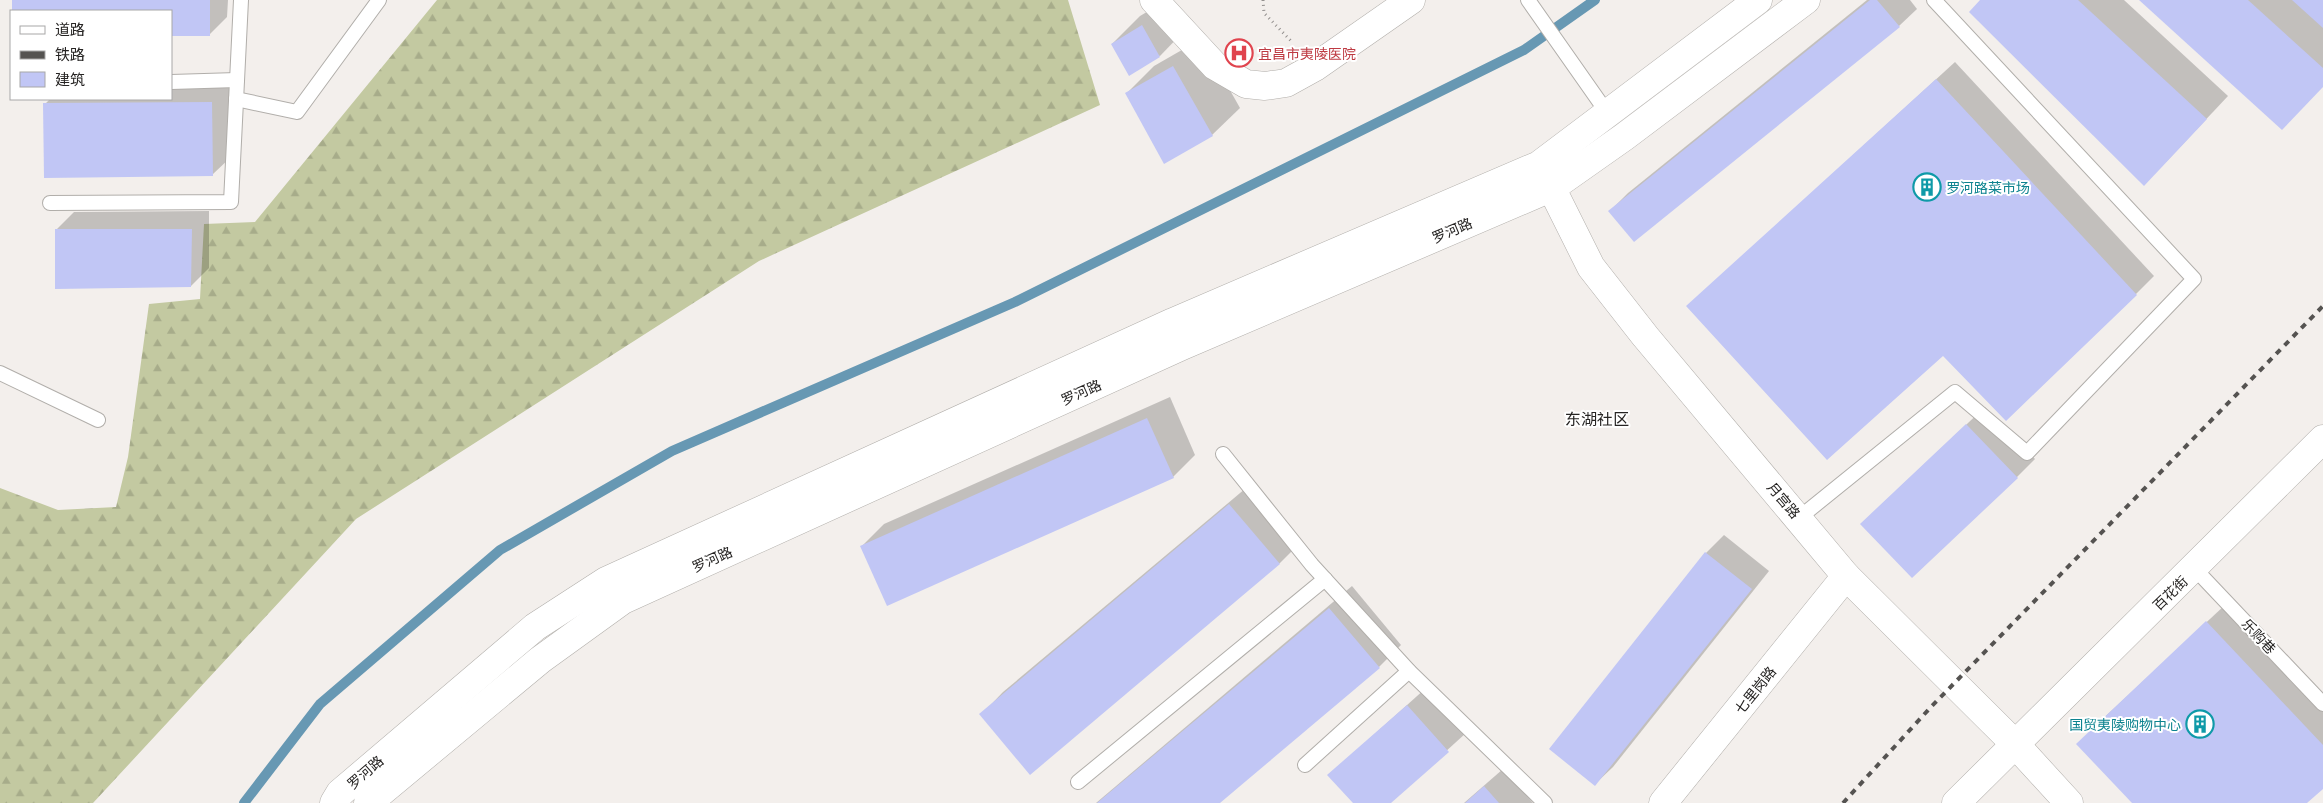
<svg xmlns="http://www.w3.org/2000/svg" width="2323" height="803" viewBox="0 0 2323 803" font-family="'Noto Serif','Noto Sans SC',serif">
	<defs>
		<pattern id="forest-firs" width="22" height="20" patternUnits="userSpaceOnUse" patternTransform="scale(1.25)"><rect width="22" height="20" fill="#c3c9a1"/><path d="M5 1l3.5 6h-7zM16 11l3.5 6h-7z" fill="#a7ac8a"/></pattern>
	</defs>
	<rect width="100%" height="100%" fill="#f3efec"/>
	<path fill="url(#forest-firs)" d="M437 0H1068L1100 105 759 261 356 519 93 803H0V488L58 510 116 507 128 457 149 304 200 299 204 224 255 222Z"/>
	<g fill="#0003">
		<path d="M13 0H228L227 17 209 35 171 11H13Z"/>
		<path d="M1167 0 1187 28 1160 56 1112 44 1140 16Z"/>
		<path d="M1867 0H1910L1917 9 1899 26 1610 211 1628 193Z"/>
		<path d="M1981 0H2124L2228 96 2166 162Z"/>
		<path d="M2141 0H2323V86Z"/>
		<path d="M1201 39 1240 108 1212 135 1126 94 1154 66Z"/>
		<path d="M1955 62 2154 276 2136 294 1943 355 1688 306Z"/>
		<path d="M230 84 231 157 213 174 45 104 50 99H171V85Z"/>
		<path d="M209 211V268L191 286 56 230 74 212Z"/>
		<path d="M1170 397 1195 455 1173 477 862 546 884 524Z"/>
		<path d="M1985 407 2035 459 2017 477 1880 506Z"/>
		<path d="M1252 483 1302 541 1280 563 1031 773 981 715 1003 692Z"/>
		<path d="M1724 535 1769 571 1613 767 1595 784 1706 553Z"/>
		<path d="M1352 586 1401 645 1379 667 1218 803H1096Z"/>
		<path d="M2225 605 2323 709V787L2306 803H2133L2095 726Z"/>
		<path d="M1426 688 1466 733 1389 803H1354L1329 775Z"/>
		<path d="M1503 769 1533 803H1464Z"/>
	</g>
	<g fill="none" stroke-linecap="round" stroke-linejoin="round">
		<path stroke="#6798b3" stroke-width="10" d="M244 803 320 704 500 550 672 451 1015 302 1524 50 1595 0"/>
	</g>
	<g fill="#c1c6f5">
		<path d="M12 0H210V36H171V11H12Z"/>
		<path d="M1870 0H1877L1900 27 1634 242 1608 211Z"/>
		<path d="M1980 0H2078L2207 119 2144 186 1969 12Z"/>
		<path d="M2139 0H2248L2323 68V87L2282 130Z"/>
		<path d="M2292 0H2323V28Z"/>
		<path d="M1142 25 1160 57 1129 76 1111 44Z"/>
		<path d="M1173 66 1213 136 1164 164 1125 93Z"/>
		<path d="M1936 79 2137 295 2006 421 1943 356 1827 460 1686 306Z"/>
		<path d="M212 102 213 176 44 178 43 103Z"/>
		<path d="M55 229H192L191 287 55 289Z"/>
		<path d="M1147 418 1174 478 887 606 860 546Z"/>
		<path d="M1966 424 2018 478 1912 578 1860 524Z"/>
		<path d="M1229 504 1280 564 1030 775 979 714Z"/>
		<path d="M1705 552 1752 589 1595 786 1549 749Z"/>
		<path d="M1329 608 1380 668 1220 803H1097Z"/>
		<path d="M2206 621 2323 745V789L2307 803H2132L2076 744Z"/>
		<path d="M1407 705 1449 752 1391 803H1353L1327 775Z"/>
		<path d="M1484 786 1499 803H1465Z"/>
	</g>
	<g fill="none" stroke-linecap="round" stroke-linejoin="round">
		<g stroke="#b1aeaa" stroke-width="16">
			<g id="lane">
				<path d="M1528 0 1608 114"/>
				<path d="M171 82 237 80"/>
				<path d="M236 99 297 112 379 0"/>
				<path d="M50 203 231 202 241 0"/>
				<path d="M0 373 98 420"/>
				<path d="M1223 454 1312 565 1409 671 1545 803"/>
				<path d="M1799 518 1955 392 2027 453 2194 279 1934 0"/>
				<path d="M2195 569 2323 704"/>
				<path d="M1305 765 1409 671"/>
				<path d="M1078 782 1325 579"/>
			</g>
		</g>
		<g stroke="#b1aeaa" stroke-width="29">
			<g id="street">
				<path d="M1154 0 1215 66 1246 84 1265 86 1286 83 1315 67 1411 0"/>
				<path d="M1956 803 2323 439"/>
			</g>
		</g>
		<g stroke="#b1aeaa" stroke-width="29">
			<g id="secondary">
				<path d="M1543 171 1591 267 1645 336 1846 576 2015 744 2069 803"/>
				<path d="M334 803 340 793 535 627 606 581 1173 322 1539 165 1758 0"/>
				<path d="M368 803 540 660 623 600 1182 346 1553 187 1624 137 1806 0"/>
				<path d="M1663 803 1846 576"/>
			</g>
		</g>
		<path stroke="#93908e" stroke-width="3" stroke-dasharray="1 4" stroke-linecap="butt" d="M1263 0 1264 13 1293 43"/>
		<use href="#lane" stroke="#fff" stroke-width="14"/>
		<use href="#street" stroke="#fff" stroke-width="28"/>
		<use href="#secondary" stroke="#fff" stroke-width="28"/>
		<path stroke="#555351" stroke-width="4" stroke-dasharray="6 6" stroke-linecap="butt" d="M1843 803 1930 708 2323 306"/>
	</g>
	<defs>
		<g id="hospital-ring" transform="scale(1.4375)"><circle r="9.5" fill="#fff" stroke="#e0444e" stroke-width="1.5"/><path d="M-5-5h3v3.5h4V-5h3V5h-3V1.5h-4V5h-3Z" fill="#e0444e"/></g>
		<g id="building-ring" transform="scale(1.4375)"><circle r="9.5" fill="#fff" stroke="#0f9aa8" stroke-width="1.5"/><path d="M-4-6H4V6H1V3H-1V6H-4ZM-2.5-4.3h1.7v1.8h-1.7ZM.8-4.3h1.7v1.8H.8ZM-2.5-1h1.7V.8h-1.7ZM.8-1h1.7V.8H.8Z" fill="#0f9aa8"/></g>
	</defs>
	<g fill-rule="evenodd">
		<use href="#hospital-ring" x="1239" y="53"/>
		<use href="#building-ring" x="1927" y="187"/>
		<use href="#building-ring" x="2200" y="724"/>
	</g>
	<g text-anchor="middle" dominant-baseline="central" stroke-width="4" stroke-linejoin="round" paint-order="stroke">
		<g font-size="14" fill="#be3a42" stroke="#fff" text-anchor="start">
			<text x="1258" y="53">宜昌市夷陵医院</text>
		</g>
		<g font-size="14" fill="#0d838f" stroke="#fff" text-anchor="start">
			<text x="1946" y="187">罗河路菜市场</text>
			<text x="2181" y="724" text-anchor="end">国贸夷陵购物中心</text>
		</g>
		<g font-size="14" fill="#262423" stroke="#fff">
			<text transform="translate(1452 230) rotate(-23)">罗河路</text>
			<text transform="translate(1081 392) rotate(-24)">罗河路</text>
			<text transform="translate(1784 500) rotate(50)">月宫路</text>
			<text transform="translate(712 559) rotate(-24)">罗河路</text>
			<text transform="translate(2170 593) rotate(-44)">百花街</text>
			<text transform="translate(2259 636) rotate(47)">乐购巷</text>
			<text transform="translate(1755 690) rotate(-51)">七里岗路</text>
			<text transform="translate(365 772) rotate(-41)">罗河路</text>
		</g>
		<g font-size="16" fill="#262423" stroke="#fff">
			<text x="1597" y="419">东湖社区</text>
		</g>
	</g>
	<rect x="10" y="10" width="162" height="90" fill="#ffffff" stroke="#a8a7a7"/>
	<rect x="20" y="26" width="25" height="8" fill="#ffffff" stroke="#a8a7a7"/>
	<text x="55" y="35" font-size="15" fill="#262423">道路</text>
	<rect x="20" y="51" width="25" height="8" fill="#555351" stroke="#a8a7a7"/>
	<text x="55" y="60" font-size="15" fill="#262423">铁路</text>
	<rect x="20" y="72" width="25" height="15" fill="#c1c6f5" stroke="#a8a7a7"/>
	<text x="55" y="85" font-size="15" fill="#262423">建筑</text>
</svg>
